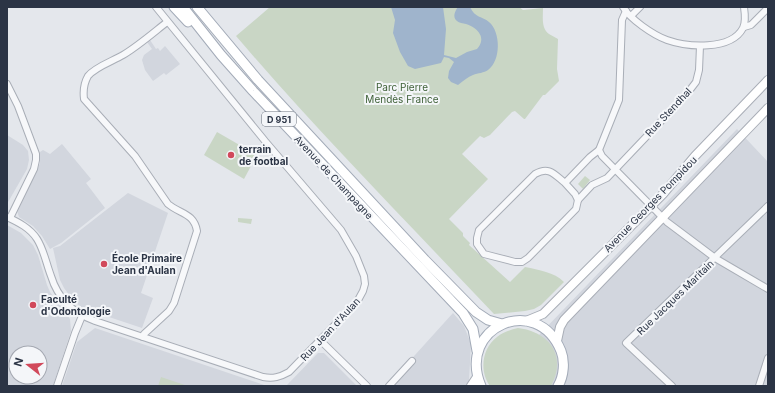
<svg xmlns="http://www.w3.org/2000/svg" width="775" height="393" viewBox="0 0 775 393" font-family="Inter,sans-serif">
	<rect width="100%" height="100%" fill="#e4e7ec"/>
	<g fill="#d2d6de" fill-rule="evenodd">
		<path d="M150 40 156 49 158 48 160 51 165 46 180 64 166 75 164 73 153 81 145 70 142 60 144 55 152 49 147 42Z"/>
		<path d="M737 129 768 162V386H488L514 361Z"/>
		<path d="M7 135 23 145 28 151 29 160 27 169 7 204Z"/>
		<path d="M62 144 91 179 86 183 105 208 61 243 50 249 42 236 33 226 19 217 17 211 38 168 40 163V152L43 150 50 154Z"/>
		<path d="M128 193 168 213 141 293 153 298 142 328 82 308 73 300 64 288 60 280 53 248 60 246Z"/>
		<path d="M7 225 21 233 33 245 38 255 47 285 50 292 70 319 71 331 53 386H7ZM16 353H40V377H16Z"/>
		<path d="M453 313 464 326 471 344 469 381 472 386H387Z"/>
		<path d="M95 328 267 386H62L77 342Z"/>
		<path d="M318 353H324L357 386H286Z"/>
	</g>
	<g fill="#c9d6c5">
		<path d="M270 7H519L523 10 543 8C543 17 541 28 549 34 552 36 555 37 558 39L557 69 559 81 545 95H543L525 119H524L515 111 512 112 490 135 484 138 480 136 462 154 488 179 449 219 463 233V236L470 243 469 245 510 282 525 267C539 270 554 272 564 282L541 305 534 309 525 311 494 314C407 222 318 132 236 36Z"/>
		<path d="M217 132 257 155 244 179 204 155Z"/>
		<path d="M585 176 590 180 583 189 578 184Z"/>
		<path d="M238 218 252 219 251 224 238 222Z"/>
		<path d="M518 328C550 332 567 356 551 386H490C479 371 482 348 497 337 503 332 510 330 518 328Z"/>
		<path d="M161 377 188 386H158Z"/>
	</g>
	<path fill="#9fb4cc" d="M391 7H443L446 29 444 55 456 58 467 52 477 49C487 38 478 28 466 24 463 23 459 23 457 21 452 17 455 11 458 7H470C475 18 482 16 489 22 501 32 501 61 488 70 484 73 478 73 473 75 468 77 463 81 458 85L451 82 448 78 449 71 454 62 449 58 444 57 441 63 415 69 408 66 400 52 393 33 395 20Z"/>
	<g fill="none" stroke-linecap="round" stroke-linejoin="round">
		<g stroke="#a9aeb7" stroke-width="8">
			<g id="street">
				<path d="M623 7C630 19 653 35 667 40 687 47 731 51 743 28 746 22 745 14 744 7"/>
				<path d="M626 11 622 20 619 100 599 150 602 156 667 222 715 258 768 289"/>
				<path d="M631 16 640 7"/>
				<path d="M744 27 751 25 768 8"/>
				<path d="M7 84 18 106 36 154V160L34 169 10 218"/>
				<path d="M565 183C554 174 549 166 535 174L479 230 477 238V244L484 254 515 262H522L528 258 576 209 578 200 575 194 565 183 590 157 599 150"/>
				<path d="M578 200 592 185 607 178 686 95 696 82 699 70 700 46"/>
				<path d="M7 217C18 222 30 228 37 239 44 250 46 263 51 276 58 299 73 313 95 321L263 377C273 379 280 377 289 372L357 302 363 291 365 284 364 276 356 256 341 230 265 141 156 7"/>
				<path d="M143 337 144 334 169 311 174 303 197 231C194 213 180 214 168 204L135 156 84 99C83 91 84 83 88 76 95 67 113 61 123 55 138 46 153 33 167 22"/>
				<path d="M321 341 367 386"/>
				<path d="M57 386 75 333 82 316"/>
				<path d="M389 386 412 361"/>
				<path d="M672 386 626 343 768 206"/>
				<path d="M759 386 768 358"/>
			</g>
		</g>
		<g stroke="#a9aeb7" stroke-width="10">
			<g id="secondary">
				<path d="M526 321 543 314 663 194 695 156 768 80"/>
				<path d="M557 341 560 327 564 320 768 108"/>
				<path d="M471 386 477 377"/>
			</g>
		</g>
		<g stroke="#a3abb8" stroke-width="11">
			<g id="primary">
				<path d="M174 7 188 22"/>
				<path d="M183 7 221 55 253 91 463 313 473 329 477 351"/>
				<path d="M197 7 258 80 425 260 476 312 488 320 502 324"/>
				<path d="M481 386C456 327 537 292 561 351 565 361 564 376 558 386"/>
			</g>
		</g>
		<use href="#street" stroke="#f7f8fa" stroke-width="6"/>
		<use href="#secondary" stroke="#fff" stroke-width="8"/>
		<use href="#primary" stroke="#fff" stroke-width="9"/>
	</g>
	<g fill="#d1495b" stroke="#f4f6f9" stroke-width="1.5">
		<circle cx="231" cy="155" r="4"/>
		<circle cx="104" cy="264" r="4"/>
		<circle cx="33" cy="305" r="4"/>
	</g>
	<g text-anchor="middle" dominant-baseline="central" stroke-width="4" stroke-linejoin="round" paint-order="stroke">
		<rect fill="#f4f6f9" stroke="#676e7b" stroke-width="1" x="262" y="112" width="34" height="14" rx="3"/>
		<g font-size="9" font-weight="bold" fill="#2b3445">
			<text x="279" y="119">D 951</text>
		</g>
		<g font-size="10" fill="#3f6138" stroke="#f4f6f9">
			<text x="402" y="87">Parc Pierre<tspan x="402" dy="12">Mendès France</tspan></text>
		</g>
		<g font-size="10" fill="#2b3445" stroke="#f4f6f9">
			<text transform="translate(668 112) rotate(-47)">Rue Stendhal</text>
			<text transform="translate(334 177) rotate(47)">Avenue de Champagne</text>
			<text transform="translate(650 204) rotate(-46)">Avenue Georges Pompidou</text>
			<text transform="translate(675 297) rotate(-44)">Rue Jacques Maritain</text>
			<text transform="translate(330 329) rotate(-47)">Rue Jean d'Aulan</text>
		</g>
		<g font-size="10" font-weight="bold" fill="#2b3445" stroke="#f4f6f9" text-anchor="start">
			<text x="239" y="149">terrain<tspan x="239" dy="12">de footbal</tspan></text>
			<text x="112" y="258">École Primaire<tspan x="112" dy="12">Jean d'Aulan</tspan></text>
			<text x="41" y="299">Faculté<tspan x="41" dy="12">d'Odontologie</tspan></text>
		</g>
	</g>
	<rect width="775" height="393" fill="none" stroke="#2b3445" stroke-width="16"/>
	<g transform="translate(28 365) rotate(287)"><circle r="19" fill="#f4f6f9" stroke="#a4a8b1"/>
	<path d="M0-3L7 15L0 10L-7 15Z" fill="#d1495b"/>
	<text y="-6" font-size="11" font-weight="bold" text-anchor="middle" fill="#2b3445">N</text>
	</g>
</svg>
